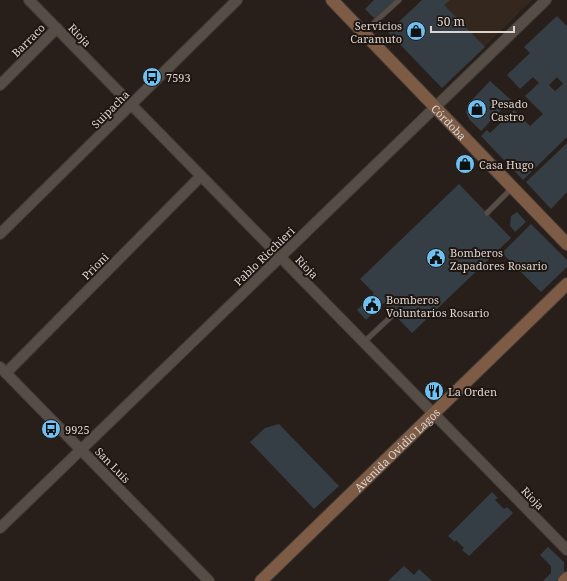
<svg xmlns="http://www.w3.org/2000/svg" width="567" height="581" viewBox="0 0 567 581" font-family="'Noto Serif',serif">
	<rect width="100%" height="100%" fill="#281f1a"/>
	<path fill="#34271e" d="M422 0H532L472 59 418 3Z"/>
	<g fill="#343e44" fill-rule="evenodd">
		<path d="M374 0H396L376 20 365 9Z"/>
		<path d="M422 0H450L444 5 485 47 442 88 388 32Z"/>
		<path d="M557 16 567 26V137L523 180 481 136 487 130 490 133 514 110 530 126 543 114 525 96 539 83 533 77 520 89 507 75 530 53 524 47ZM557 77 563 84 555 91 549 85Z"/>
		<path d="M490 81 511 100 481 131 469 119 466 112 468 104Z"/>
		<path d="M567 143V192L551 209 526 182Z"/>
		<path d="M459 184 511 238 412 333 383 303 366 320 357 310 374 293 360 279Z"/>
		<path d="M517 212 526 222 515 232 510 226 511 216Z"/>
		<path d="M531 224 567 260V267L541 292 502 253Z"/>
		<path d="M279 424 339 486 314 509 250 442 265 428Z"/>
		<path d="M492 492 498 498 495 500 504 509 507 507 513 513 469 556 462 550 464 548 456 540 455 542 448 536Z"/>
		<path d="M548 547 564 562V574L556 581H543L551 573V566L540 555Z"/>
		<path d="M404 566 414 575 419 569 432 581H388Z"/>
	</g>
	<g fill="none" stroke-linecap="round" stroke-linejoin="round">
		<g stroke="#413a36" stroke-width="6">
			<g id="lane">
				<path d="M364 32 399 0"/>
				<path d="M487 213 512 188"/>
				<path d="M364 342 394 314"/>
			</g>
		</g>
		<g stroke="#413a36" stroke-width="12">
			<g id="street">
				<path d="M29 0 567 550"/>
				<path d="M0 85 57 28"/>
				<path d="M0 234 237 0"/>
				<path d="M0 367 209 581"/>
				<path d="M6 373 201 176"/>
				<path d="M0 528 546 0"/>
			</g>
		</g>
		<g stroke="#413a36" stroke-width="14">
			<g id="secondary">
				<path id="s1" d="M332 0 567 244"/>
				<path id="s2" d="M261 581 567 284"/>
				<path d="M564 581 567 578"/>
			</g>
		</g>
		<use href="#lane" stroke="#574d47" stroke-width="5"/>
		<use href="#street" stroke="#574d47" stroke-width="10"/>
		<use href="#secondary" stroke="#7d5b45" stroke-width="12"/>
	</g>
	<defs>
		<g id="shop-disc" transform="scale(1)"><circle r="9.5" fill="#6ec2f3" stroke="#1f1611"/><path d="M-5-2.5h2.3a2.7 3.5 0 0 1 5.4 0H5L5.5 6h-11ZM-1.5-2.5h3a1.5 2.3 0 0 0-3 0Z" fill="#111"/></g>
		<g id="bus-disc" transform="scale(1)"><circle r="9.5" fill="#6ec2f3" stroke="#1f1611"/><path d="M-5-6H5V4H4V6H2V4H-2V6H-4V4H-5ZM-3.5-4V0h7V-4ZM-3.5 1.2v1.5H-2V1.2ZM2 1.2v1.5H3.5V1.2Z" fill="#111"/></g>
		<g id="civic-disc" transform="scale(1)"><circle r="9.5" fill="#6ec2f3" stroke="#1f1611"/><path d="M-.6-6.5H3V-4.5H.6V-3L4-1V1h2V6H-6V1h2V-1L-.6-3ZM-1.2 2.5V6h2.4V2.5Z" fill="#111"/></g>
		<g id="restaurant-disc" transform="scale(1)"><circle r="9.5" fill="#6ec2f3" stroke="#1f1611"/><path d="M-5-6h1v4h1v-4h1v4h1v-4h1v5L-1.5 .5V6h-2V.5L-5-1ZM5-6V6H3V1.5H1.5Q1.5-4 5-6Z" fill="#111"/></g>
	</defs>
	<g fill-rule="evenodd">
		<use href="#shop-disc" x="416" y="31"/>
		<use href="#bus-disc" x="152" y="77"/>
		<use href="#shop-disc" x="477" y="109"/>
		<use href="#shop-disc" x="465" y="164"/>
		<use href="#civic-disc" x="436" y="258"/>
		<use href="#civic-disc" x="372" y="305"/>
		<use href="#restaurant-disc" x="434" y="391"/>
		<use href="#bus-disc" x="51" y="429"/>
	</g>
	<g text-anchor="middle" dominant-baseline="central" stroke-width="4" stroke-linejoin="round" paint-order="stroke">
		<g font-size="11" fill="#dbd5d1" stroke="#1f1611" text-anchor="start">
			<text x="402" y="25" text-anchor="end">Servicios<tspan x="402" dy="13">Caramuto</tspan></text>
			<text x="166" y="77">7593</text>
			<text x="491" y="103">Pesado<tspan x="491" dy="13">Castro</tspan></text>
			<text x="479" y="164">Casa Hugo</text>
			<text x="450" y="252">Bomberos<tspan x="450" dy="13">Zapadores Rosario</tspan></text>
			<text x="386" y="299">Bomberos<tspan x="386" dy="13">Voluntarios Rosario</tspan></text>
			<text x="448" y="391">La Orden</text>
			<text x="65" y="429">9925</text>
		</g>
		<g font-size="11" fill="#dbd5d1" stroke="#1f1611">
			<text transform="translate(80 35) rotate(46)">Rioja</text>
			<text transform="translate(28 40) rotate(-45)">Barraco</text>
			<text transform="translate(110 109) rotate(-45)">Suipacha</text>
			<text stroke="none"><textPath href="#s1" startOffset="169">Córdoba</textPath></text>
			<text transform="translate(264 256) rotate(-44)">Pablo Ricchieri</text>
			<text transform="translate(95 266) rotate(-45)">Prioni</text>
			<text transform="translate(307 267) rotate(46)">Rioja</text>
			<text stroke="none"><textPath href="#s2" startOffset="189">Avenida Ovidio Lagos</textPath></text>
			<text transform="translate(113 465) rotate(46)">San Luis</text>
			<text transform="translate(533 498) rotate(46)">Rioja</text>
		</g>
	</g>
	<path d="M431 26v6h83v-6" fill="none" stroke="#dbd5d1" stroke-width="2"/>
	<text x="437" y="26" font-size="12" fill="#dbd5d1" stroke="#1f1611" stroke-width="3" paint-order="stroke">50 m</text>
</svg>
